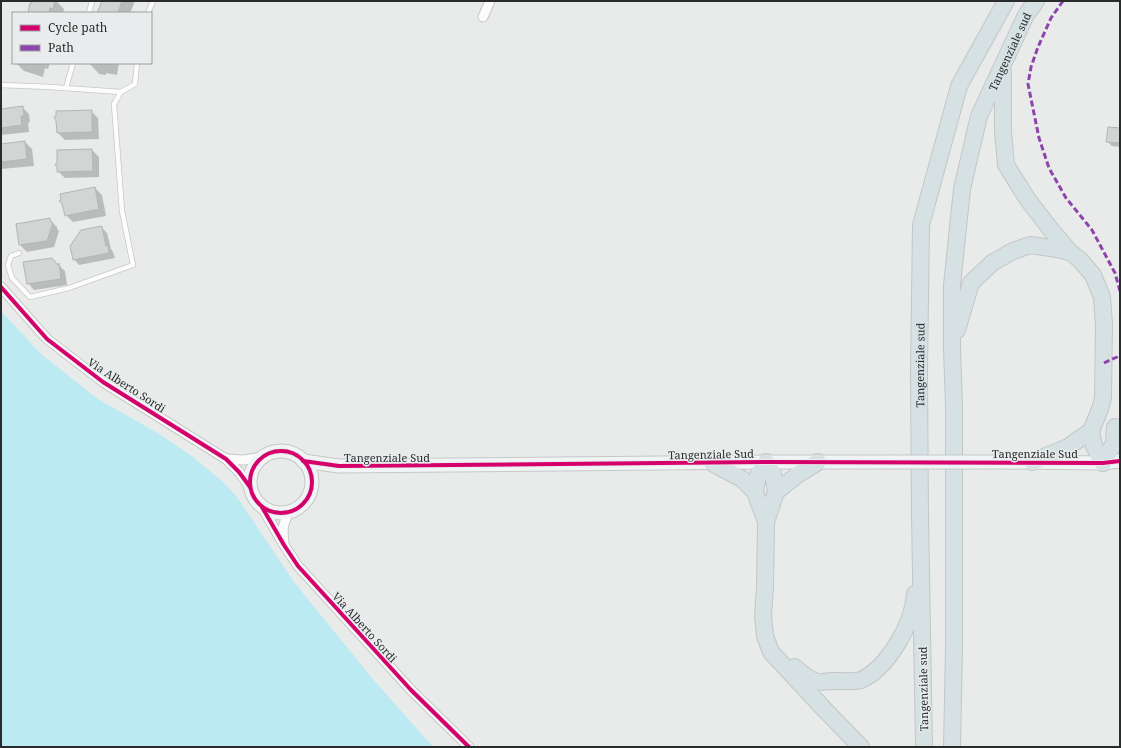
<svg xmlns="http://www.w3.org/2000/svg" width="1121" height="748" viewBox="0 0 1121 748" font-family="'Noto Serif',serif">
	<rect width="100%" height="100%" fill="#e9ebeb"/>
	<path fill="#bceaf3" d="M1 311 41 354 98 399 161 435 193 457 223 482 237 497 294 582 372 678 433 747H1Z"/>
	<g fill="#0003">
		<path d="M32 1H56L64 9 63 13H28Z"/>
		<path d="M103 1H135L130 13H98Z"/>
		<path d="M16 63H50L48 69 45 68 43 77 24 71Z"/>
		<path d="M90 63H119L117 75 106 73V75L99 74 90 64Z"/>
		<path d="M22 107 29 114 30 122 28 123 29 132 1 135V110Z"/>
		<path d="M91 111 98 118 99 139 65 140 58 133Z"/>
		<path d="M1120 129V147L1112 146 1107 141Z"/>
		<path d="M25 142 32 149 34 166 1 169V145Z"/>
		<path d="M92 150 99 157V177L65 178 58 171V167L56 165Z"/>
		<path d="M95 188 102 195 106 216 73 222 66 215Z"/>
		<path d="M50 220 57 227V229L59 231 54 247 27 252 20 245Z"/>
		<path d="M101 227 107 233 111 249 113 252 115 258 79 265 74 259Z"/>
		<path d="M52 259 65 271 67 285 34 290 28 283Z"/>
	</g>
	<g fill="#d3d4d4" stroke="#b4b6b6">
		<path d="M32 1H55L53 9 50 8 49 13H33L28 12 30 3H32Z"/>
		<path d="M102 1H122L118 13H97Z"/>
		<path d="M23 106 24 116H21L22 125 1 128V109Z"/>
		<path d="M92 110V132L57 133 56 121 54 117 56 116V111Z"/>
		<path d="M1108 127 1120 128V143L1106 142Z"/>
		<path d="M25 141 27 159 1 162V144Z"/>
		<path d="M92 149 93 171 57 172V166L55 165 57 162V150Z"/>
		<path d="M95 187 99 209 65 216 62 204 59 201 61 200 60 194Z"/>
		<path d="M50 218 51 222 53 223 47 241 19 245 16 224Z"/>
		<path d="M102 226 106 246 108 245 109 253 73 260 70 246 81 230Z"/>
		<path d="M52 258 58 265 59 263 61 279 27 284 23 262Z"/>
	</g>
	<g fill="none" stroke-linecap="round" stroke-linejoin="round">
		<g stroke="#c6c8c8" stroke-width="6">
			<g id="lane">
				<path d="M89 13 92 1"/>
				<path d="M148 13 153 1"/>
				<path d="M1 85 50 87 121 92"/>
				<path d="M66 88 73 63"/>
				<path d="M19 253 11 256 8 265 12 278 30 297 69 288 133 265 122 211 114 104 121 92 135 84 137 63"/>
			</g>
		</g>
		<g stroke="#c6c8c8" stroke-width="11">
			<g id="street">
				<path d="M483 17 490 1"/>
				<path d="M1 287 47 339 103 382 226 459 239 472 250 487"/>
				<path d="M226 459 244 460 263 457"/>
				<path d="M262 507 284 545 298 566 411 690 469 747"/>
				<path d="M284 542C282 529 283 524 289 512"/>
			</g>
		</g>
		<g stroke="#c6c8c8" stroke-width="15">
			<g id="secondary">
				<circle cx="281" cy="482" r="31"/>
				<path d="M303 461 339 466 766 462H889"/>
				<path d="M1004 462 1103 463 1120 461"/>
			</g>
		</g>
		<g stroke="#c4c6c6" stroke-width="18">
			<g id="highway">
				<path d="M1003 72V131L1006 165 1028 200 1052 231 1070 252 1080 260 1093 275 1102 297 1104 325 1103 398 1100 409 1091 431 1068 447 1032 462"/>
				<path d="M957 330 971 283 992 263 1013 251 1030 245 1057 249 1070 252"/>
				<path d="M1091 431 1094 446 1103 463"/>
				<path d="M818 462 797 475 776 492 766 522 765 587 763 616 765 636 771 652 824 709 861 747"/>
				<path d="M712 463 742 479 755 492 766 522"/>
				<path d="M1103 463 1114 443 1115 427"/>
				<path d="M755 492 758 475 766 462 773 474 776 492"/>
				<path d="M795 667C799 671 810 680 815 681 820 683 828 681 833 681 840 681 855 682 861 680 889 667 913 623 915 594"/>
				<path id="s1" d="M924 747 920 516 919 372 921 225 959 86 1006 1"/>
				<path id="s2" d="M952 747 954 647V405L952 349V285L962 189 979 116 1026 15 1036 1"/>
			</g>
		</g>
		<use href="#lane" stroke="#fcfcfc" stroke-width="4.5"/>
		<use href="#street" stroke="#fcfcfc" stroke-width="9"/>
		<use href="#secondary" stroke="#f0f4f4" stroke-width="13"/>
		<use href="#highway" stroke="#d5e1e3" stroke-width="16"/>
		<g stroke="#c6c8c8" stroke-width="15" stroke-linecap="butt">
			<path id="secondary-bridge" d="M889 462H1004"/>
		</g>
		<use href="#secondary-bridge" stroke="#f0f4f4" stroke-width="13"/>
		<g stroke="#8e44ad" stroke-width="3" stroke-dasharray="6 3" stroke-linecap="butt">
			<path d="M1063 1 1051 18 1038 47 1031 67 1028 84 1039 138 1049 168 1066 198 1092 230 1115 273 1120 291"/>
			<path d="M1104 363 1117 357 1120 354"/>
		</g>
		<g stroke="#e8ecec" stroke-width="6">
			<g id="cycleway">
				<path d="M1 287 47 339 103 382 226 459 239 472 250 487"/>
				<circle cx="281" cy="482" r="31"/>
				<path d="M303 461 339 466 766 462 1103 463 1120 461"/>
				<path d="M262 507 284 545 298 566 411 690 469 747"/>
			</g>
		</g>
		<use href="#cycleway" stroke="#d6006c" stroke-width="4"/>
	</g>
	<g text-anchor="middle" dominant-baseline="central" stroke-width="3" stroke-linejoin="round" paint-order="stroke">
		<g font-size="11" fill="#2a2c2c" stroke="#e8ecec">
			<text stroke="none"><textPath href="#s2" startOffset="705">Tangenziale sud</textPath></text>
			<text stroke="none"><textPath href="#s1" startOffset="382">Tangenziale sud</textPath></text>
			<text transform="translate(127 385) rotate(33)">Via Alberto Sordi</text>
			<text x="1035" y="453">Tangenziale Sud</text>
			<text transform="translate(711 454) rotate(-1)">Tangenziale Sud</text>
			<text x="387" y="457">Tangenziale Sud</text>
			<text transform="translate(365 627) rotate(48)">Via Alberto Sordi</text>
			<text transform="translate(923 689) rotate(-91)">Tangenziale sud</text>
		</g>
	</g>
	<rect width="1121" height="748" fill="none" stroke="#2a2c2c" stroke-width="4"/>
	<rect x="12" y="12" width="140" height="52" fill="#e8ecec" stroke="#9c9f9f"/>
	<rect x="20" y="25" width="20" height="6" fill="#d6006c" stroke="#9c9f9f"/>
	<text x="48" y="32" font-size="12" fill="#2a2c2c">Cycle path</text>
	<rect x="20" y="45" width="20" height="6" fill="#8e44ad" stroke="#9c9f9f"/>
	<text x="48" y="52" font-size="12" fill="#2a2c2c">Path</text>
</svg>
